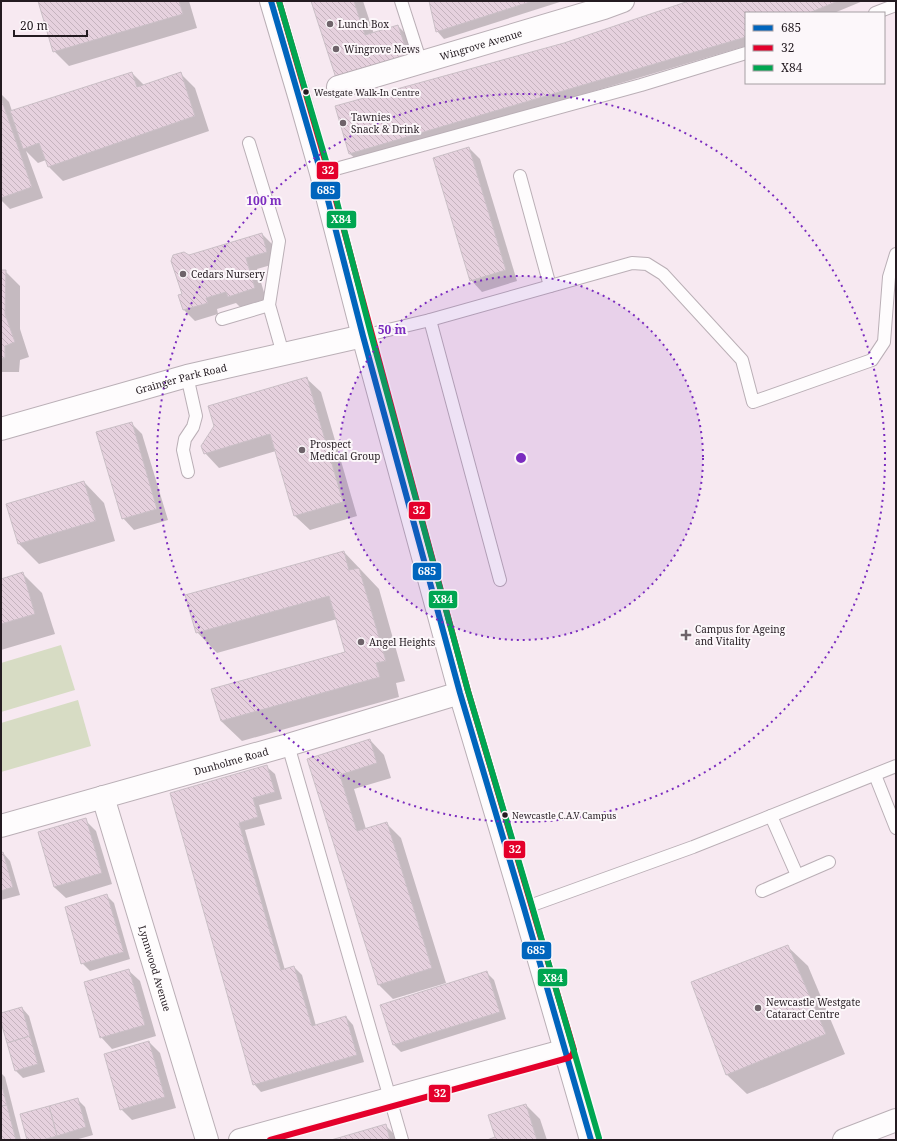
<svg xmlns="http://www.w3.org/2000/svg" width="897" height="1141" viewBox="0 0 897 1141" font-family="'Noto Serif',serif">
	<defs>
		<pattern id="building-back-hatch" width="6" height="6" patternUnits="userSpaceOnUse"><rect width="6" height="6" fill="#e6d1de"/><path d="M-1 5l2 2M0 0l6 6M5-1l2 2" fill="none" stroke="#c5b3be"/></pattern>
	</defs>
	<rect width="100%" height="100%" fill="#f7e9f1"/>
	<g fill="#d7dcc4">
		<path d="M61 645 75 690 1 712V663Z"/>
		<path d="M78 700 91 746 1 772V723Z"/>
	</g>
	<g fill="#0003">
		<path d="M39 1H189L197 28 69 66 54 51Z"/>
		<path d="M312 1H363L374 34 398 26 413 41 422 70 351 92Z"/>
		<path d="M430 1H563L444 39 437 31Z"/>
		<path d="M692 1H863L834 13H746V46L358 161 350 154 565 44Z"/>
		<path d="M132 73 145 86 181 74 195 88 209 131 63 181 49 167 46 160 38 163 26 151 43 198 10 209 1 200V94L9 102 12 111Z"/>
		<path d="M469 148 480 159 517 281 482 292 471 280Z"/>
		<path d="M262 234 273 245 278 263 257 269 266 299 240 307 236 303 217 309 218 314 195 321 184 310 183 294 189 256Z"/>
		<path d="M1 271H5L20 286V329L29 357 20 360 19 372H1Z"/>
		<path d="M306 378 321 392 357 516 310 530 295 516 276 451 219 468 205 453Z"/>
		<path d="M131 423 142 434 168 520 134 530 123 518Z"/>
		<path d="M84 482 104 503 115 541 39 564 19 544 8 505Z"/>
		<path d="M344 552 379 589 405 681 396 683 399 697 242 741 221 721 346 652 337 619 217 653 197 632Z"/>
		<path d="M22 573 42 593 55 634 1 650V580Z"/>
		<path d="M370 740 384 755 391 778 354 789 366 829 386 823 401 838 446 983 393 999 379 985 309 759Z"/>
		<path d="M267 767 275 774 282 799 259 805 265 825 245 830 285 970 294 967 302 975 316 1026 346 1017 353 1025 364 1062 261 1092 254 1084 171 794Z"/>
		<path d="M85 820 96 831 112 884 66 898 54 887Z"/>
		<path d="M3 853 10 861 20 895 1 900V854Z"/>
		<path d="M107 896 114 903 130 959 90 971 82 963Z"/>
		<path d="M787 946 808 966 845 1054 747 1094 726 1074Z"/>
		<path d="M128 970 140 981 156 1036 112 1049 101 1037Z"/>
		<path d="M487 973 494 980 506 1019 401 1052 394 1045 381 1006Z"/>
		<path d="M22 1008 29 1016 45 1072 23 1078 16 1071 1 1018V1014Z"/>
		<path d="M149 1042 160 1053 176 1108 132 1120 121 1109Z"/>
		<path d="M1 1073 5 1077 21 1140H1Z"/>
		<path d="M77 1099 85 1107 93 1135 75 1140H28Z"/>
		<path d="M526 1105 540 1119 547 1140H490L496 1138Z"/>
		<path d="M385 1125 393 1133 395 1140H335Z"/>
	</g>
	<g fill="url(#building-back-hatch)" stroke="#cabfc6">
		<path d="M38 1H179L183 14 53 52Z"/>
		<path d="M311 1H354L365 35 398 25 408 55 336 78Z"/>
		<path d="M429 1H533L436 32Z"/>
		<path d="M689 1H838L809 13H746V37L349 154 335 106 564 43Z"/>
		<path d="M132 72 137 87 181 72 195 116 48 167 39 143 23 149 10 111Z"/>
		<path d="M1 98 32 187 1 198Z"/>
		<path d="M469 147 506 270 470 281 433 158Z"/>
		<path d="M262 233 267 252 246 258 255 288 228 297 226 292 206 298 208 303 183 310 178 295 182 294 171 261 173 255 184 252 189 255Z"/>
		<path d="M1 270H6L5 314 15 342 5 346V358H1Z"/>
		<path d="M307 377 343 502 294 516 270 434 204 454 201 446 214 426 208 406Z"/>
		<path d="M132 422 157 509 122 519 96 432Z"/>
		<path d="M84 481 96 521 18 544 6 504Z"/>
		<path d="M344 551 349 570 359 568 386 661 376 663 380 677 221 721 211 689 345 652 329 596 196 633 185 595Z"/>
		<path d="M23 572 35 614 1 624V579Z"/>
		<path d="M370 739 377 763 340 775 357 831 387 822 432 968 378 985 307 759Z"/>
		<path d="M267 765 275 792 253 798 258 817 239 823 281 970 294 966 312 1026 346 1016 357 1055 253 1085 170 793Z"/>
		<path d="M86 818 102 873 54 887 38 832Z"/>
		<path d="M3 852 13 887 1 891V853Z"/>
		<path d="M107 894 124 952 81 964 65 907Z"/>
		<path d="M788 945 826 1034 726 1075 691 982Z"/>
		<path d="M129 969 145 1025 100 1038 84 982Z"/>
		<path d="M487 971 500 1012 393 1045 380 1005Z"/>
		<path d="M22 1007 30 1036 7 1043 1 1022V1013Z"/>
		<path d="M30 1036 38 1064 15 1071 7 1043Z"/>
		<path d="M149 1041 165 1097 120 1110 104 1054Z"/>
		<path d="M1 1082 7 1105 1 1106Z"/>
		<path d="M78 1098 86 1127 57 1136 49 1106Z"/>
		<path d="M526 1104 537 1140H487L495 1137 488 1115Z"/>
		<path d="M7 1105 16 1140H1V1106Z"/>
		<path d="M49 1106 57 1136 42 1140H27L20 1114Z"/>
		<path d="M386 1124 390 1140H331Z"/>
	</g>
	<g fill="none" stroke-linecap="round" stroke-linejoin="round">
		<g stroke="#baafb6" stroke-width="14">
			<g id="service">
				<path d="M401 1 421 63"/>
				<path d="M875 13 896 5"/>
				<path d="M249 143 279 241 269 305 283 354"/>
				<path d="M321 173 641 85 746 53"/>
				<path d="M520 176 550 286"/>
				<path d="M222 319 269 305"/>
				<path d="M430 320 500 580"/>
				<path d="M363 336 430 320 632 263 647 264 663 274 742 360 753 402 872 360 884 342 889 277 896 254"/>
				<path d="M187 376 196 416 193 427 185 439 183 450 188 472"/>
				<path d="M288 745 402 1140"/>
				<path d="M875 775 896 828"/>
				<path d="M771 816 797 875"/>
				<path d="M762 891 829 862"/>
				<path d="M524 908 693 847 896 766"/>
			</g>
		</g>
		<g stroke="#baafb6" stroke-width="24">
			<g id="minor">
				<path id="s1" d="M338 87 604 8 623 1"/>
				<path id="s2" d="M1 429 187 376 363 336"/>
				<path id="s3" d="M103 797 207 1140"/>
				<path id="s4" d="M1 826 288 745 460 693"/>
			</g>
		</g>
		<g stroke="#baafb6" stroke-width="24">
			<g id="tertiary">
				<path d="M240 1140 566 1050"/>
				<path d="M844 1140 896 1120"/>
			</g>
		</g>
		<g stroke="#baafb6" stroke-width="24">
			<path id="primary" d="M271 1 300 99 321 173 363 336 460 693 524 908 591 1140"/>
		</g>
		<use href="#service" stroke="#fefcfd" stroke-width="12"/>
		<use href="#minor" stroke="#fefcfd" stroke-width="22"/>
		<use href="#tertiary" stroke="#fefcfd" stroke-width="22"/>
		<use href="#primary" stroke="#fefcfd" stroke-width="22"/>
		<g stroke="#fcf7fa" stroke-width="9">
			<path id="bus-1" d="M271 1 321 173 363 336 460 693 524 908 591 1140"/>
		</g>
		<g stroke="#fcf7fa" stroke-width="9">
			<path id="bus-2" d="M270 1140 568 1058 572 1055 574 1050 468 691 328 171 279 1"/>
		</g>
		<g stroke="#fcf7fa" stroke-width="9">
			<path id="bus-3" d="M279 1 329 171 371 334 468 691 532 906 599 1138"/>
		</g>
		<use href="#bus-1" stroke="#0065bd" stroke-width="6"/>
		<use href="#bus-2" stroke="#e4002b" stroke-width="6"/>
		<use href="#bus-3" stroke="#00a651" stroke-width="6"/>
	</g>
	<circle cx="521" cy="458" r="182" fill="#7b2cbf" fill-opacity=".12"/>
	<g fill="none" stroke="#7b2cbf" stroke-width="2" stroke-dasharray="2 4">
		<circle cx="521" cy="458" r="182"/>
		<circle cx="521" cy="458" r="364"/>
	</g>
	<g fill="#6e636a" stroke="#fcf7fa" stroke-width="1.5">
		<circle cx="330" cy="24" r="4"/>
		<circle cx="336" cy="49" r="4"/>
		<circle cx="343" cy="123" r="4"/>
		<circle cx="183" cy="274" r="4"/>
		<circle cx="302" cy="450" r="4"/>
		<path d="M684 629h4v4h4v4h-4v4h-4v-4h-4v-4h4z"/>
		<circle cx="361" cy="642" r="4"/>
		<circle cx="758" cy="1008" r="4"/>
	</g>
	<g fill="#241b21" stroke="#fcf7fa" stroke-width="1.5">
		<circle cx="306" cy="92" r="3.5"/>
		<circle cx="505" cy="815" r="3.5"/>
	</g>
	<g text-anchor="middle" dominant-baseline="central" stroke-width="4" stroke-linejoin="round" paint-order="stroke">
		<g font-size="9" fill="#241b21" stroke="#fcf7fa" text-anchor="start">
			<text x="314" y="92">Westgate Walk-In Centre</text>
			<text x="512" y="815">Newcastle C.A.V Campus</text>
		</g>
		<g font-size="10" fill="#241b21" stroke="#fcf7fa" text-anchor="start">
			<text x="338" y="24">Lunch Box</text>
			<text x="344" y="49">Wingrove News</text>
			<text x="351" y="117">Tawnies<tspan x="351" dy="12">Snack &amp; Drink</tspan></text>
			<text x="191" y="274">Cedars Nursery</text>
			<text x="310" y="444">Prospect<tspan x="310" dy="12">Medical Group</tspan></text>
			<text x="695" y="629">Campus for Ageing<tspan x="695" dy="12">and Vitality</tspan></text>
			<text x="369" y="642">Angel Heights</text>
			<text x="766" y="1002">Newcastle Westgate<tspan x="766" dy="12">Cataract Centre</tspan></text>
		</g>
		<g font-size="10" fill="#241b21" stroke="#fcf7fa">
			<text stroke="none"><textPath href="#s1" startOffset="149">Wingrove Avenue</textPath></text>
			<text stroke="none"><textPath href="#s2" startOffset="187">Grainger Park Road</textPath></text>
			<text stroke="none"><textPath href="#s4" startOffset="239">Dunholme Road</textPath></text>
			<text stroke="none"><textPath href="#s3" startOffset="179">Lynnwood Avenue</textPath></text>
		</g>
	</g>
	<circle cx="521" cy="458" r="6" fill="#7b2cbf" stroke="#fcf7fa" stroke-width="2"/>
	<g font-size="12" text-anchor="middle" font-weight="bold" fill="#7b2cbf" stroke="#fcf7fa" stroke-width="4" stroke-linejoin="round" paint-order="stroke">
		<text x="264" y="205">100 m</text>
		<text x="392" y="334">50 m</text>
	</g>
	<g stroke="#fcf7fa" stroke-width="1.5">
		<rect x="316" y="161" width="23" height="19" rx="4" fill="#e4002b"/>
		<rect x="310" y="181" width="31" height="19" rx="4" fill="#0065bd"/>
		<rect x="326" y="210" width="31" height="19" rx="4" fill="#00a651"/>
		<rect x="408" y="501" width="23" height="19" rx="4" fill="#e4002b"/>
		<rect x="412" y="562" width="30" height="19" rx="4" fill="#0065bd"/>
		<rect x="428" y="590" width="30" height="19" rx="4" fill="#00a651"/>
		<rect x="503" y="840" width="23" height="19" rx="4" fill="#e4002b"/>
		<rect x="521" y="941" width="31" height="19" rx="4" fill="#0065bd"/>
		<rect x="537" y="968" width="31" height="19" rx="4" fill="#00a651"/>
		<rect x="428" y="1084" width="23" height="19" rx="4" fill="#e4002b"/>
	</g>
	<g font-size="11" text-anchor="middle" font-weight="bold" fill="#fff">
		<text x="328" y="174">32</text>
		<text x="326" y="194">685</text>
		<text x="341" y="223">X84</text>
		<text x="419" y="514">32</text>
		<text x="427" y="575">685</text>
		<text x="443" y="603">X84</text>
		<text x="515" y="853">32</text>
		<text x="536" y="954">685</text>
		<text x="553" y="982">X84</text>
		<text x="440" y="1097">32</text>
	</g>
	<rect width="897" height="1141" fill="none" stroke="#241b21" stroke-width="4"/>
	<rect x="745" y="12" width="140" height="72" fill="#fcf7fa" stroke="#a69fa3"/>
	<rect x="753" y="25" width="20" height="6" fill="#0065bd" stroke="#a69fa3"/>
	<text x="781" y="32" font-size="12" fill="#241b21">685</text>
	<rect x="753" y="45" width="20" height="6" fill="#e4002b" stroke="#a69fa3"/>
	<text x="781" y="52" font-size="12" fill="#241b21">32</text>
	<rect x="753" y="65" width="20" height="6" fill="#00a651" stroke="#a69fa3"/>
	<text x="781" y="72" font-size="12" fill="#241b21">X84</text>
	<path d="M14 30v6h73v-6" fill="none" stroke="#241b21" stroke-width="2"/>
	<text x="20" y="30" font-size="12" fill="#241b21" stroke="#fcf7fa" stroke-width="3" paint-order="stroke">20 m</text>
</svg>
